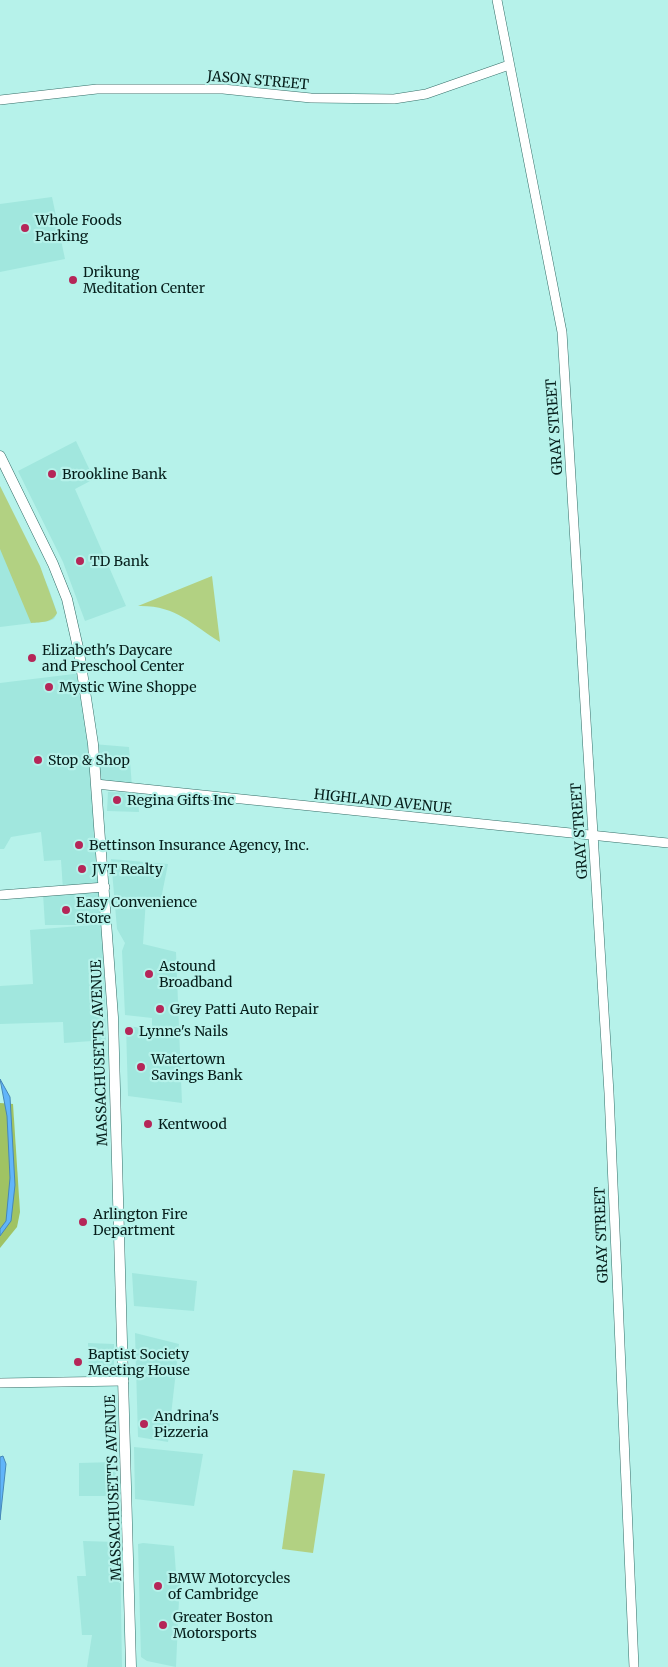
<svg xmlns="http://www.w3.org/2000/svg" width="668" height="1667" viewBox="0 0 668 1667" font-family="Merriweather,serif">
	<rect width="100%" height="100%" fill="#b6f2ea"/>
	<g fill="#a1e7de">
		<path d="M52 197 65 259 0 272V204Z"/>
		<path d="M76 441 94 479 75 489 126 606 85 621 63 562 18 471Z"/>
		<path d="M0 486 49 589 57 613 54 619 49 621 0 627Z"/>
		<path d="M82 673 93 744 129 747 132 787 97 784 105 887 63 890 61 860 44 861 41 832 11 837 4 849H0V683Z"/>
		<path d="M108 792 138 793 139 812 107 811Z"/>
		<path d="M111 859 168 864 161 899H146L143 944 176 952 182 1103 128 1096 126 1026 152 1029V1018L125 1015 122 951 125 943 117 929Z"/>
		<path d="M102 890 106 1040 64 1043 63 1022 0 1024V986L33 984 30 930 92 925H45L43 894Z"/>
		<path d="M132 1273 197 1281 194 1311 134 1306Z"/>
		<path d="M135 1333 179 1344 168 1442 138 1437Z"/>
		<path d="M88 1343 114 1344V1373L108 1376 89 1377Z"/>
		<path d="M134 1447 203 1454 194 1506 135 1499Z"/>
		<path d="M116 1462V1496H79V1463Z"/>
		<path d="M83 1541 117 1542 120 1548 122 1667H87L92 1635H82L77 1576H86Z"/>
		<path d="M143 1543 174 1546 176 1573 180 1577 176 1667 147 1661 141 1657 138 1544Z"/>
	</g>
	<g fill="#b2d182">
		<path d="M0 486 40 566 57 613C52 623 41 622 31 623L0 549Z"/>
		<path d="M212 576 220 642C191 624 176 605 138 606Z"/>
		<path d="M293 1470 325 1474 313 1553 282 1549Z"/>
	</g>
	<path fill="#a0c363" d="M0 1103 13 1104 20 1212 17 1227 0 1248Z"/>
	<g fill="#61b5fa" stroke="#4688b7">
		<path d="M0 1079 10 1097 15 1185 11 1221 0 1236V1229L6 1221 10 1178 7 1116Z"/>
		<path d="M3 1456 6 1464 0 1520V1457Z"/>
	</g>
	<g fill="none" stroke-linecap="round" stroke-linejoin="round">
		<g stroke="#356e68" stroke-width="10">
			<g id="secondary">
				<path d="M497 0 562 332 609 1093 634 1667"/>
				<path d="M0 100 97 89H223L311 98 394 99 426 94 509 65"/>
				<path d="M96 784 668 843"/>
				<path d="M0 895 105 887"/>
				<path d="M0 1383 124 1381"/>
			</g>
		</g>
		<g stroke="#356e68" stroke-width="11">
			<path id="primary" d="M0 456 53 564 67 599 79 652 93 744 113 1017 131 1667"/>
		</g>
		<use href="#secondary" stroke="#fff" stroke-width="9"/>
		<use href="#primary" stroke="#fff" stroke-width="10"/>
	</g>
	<g fill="#b52658" stroke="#b6f2ea" stroke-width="2">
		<circle cx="25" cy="228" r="5"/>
		<circle cx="73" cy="280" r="5"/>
		<circle cx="52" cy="474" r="5"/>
		<circle cx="80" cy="561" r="5"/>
		<circle cx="32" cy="658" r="5"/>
		<circle cx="49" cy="687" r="5"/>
		<circle cx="38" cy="760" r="5"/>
		<circle cx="117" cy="800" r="5"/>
		<circle cx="79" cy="845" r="5"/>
		<circle cx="82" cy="869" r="5"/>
		<circle cx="66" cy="910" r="5"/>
		<circle cx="149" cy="974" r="5"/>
		<circle cx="160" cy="1009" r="5"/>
		<circle cx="129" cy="1031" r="5"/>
		<circle cx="141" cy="1067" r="5"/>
		<circle cx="148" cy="1124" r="5"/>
		<circle cx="83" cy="1222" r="5"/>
		<circle cx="78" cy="1362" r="5"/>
		<circle cx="144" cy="1424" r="5"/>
		<circle cx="158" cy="1586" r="5"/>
		<circle cx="163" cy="1625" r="5"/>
	</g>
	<g text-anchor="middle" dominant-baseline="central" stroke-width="4.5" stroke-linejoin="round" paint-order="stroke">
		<g font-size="14" fill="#061e1b" stroke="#b6f2ea">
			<text transform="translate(258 80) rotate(5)">JASON STREET</text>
			<text transform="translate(554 427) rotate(-94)">GRAY STREET</text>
			<text transform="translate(383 801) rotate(6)">HIGHLAND AVENUE</text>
			<text transform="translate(579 831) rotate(-94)">GRAY STREET</text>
			<text transform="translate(99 1053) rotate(-92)">MASSACHUSETTS AVENUE</text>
			<text transform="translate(601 1235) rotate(-92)">GRAY STREET</text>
			<text transform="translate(113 1488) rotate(-92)">MASSACHUSETTS AVENUE</text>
		</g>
		<g font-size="14" fill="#061e1b" stroke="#b6f2ea" text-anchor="start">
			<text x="35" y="220">Whole Foods<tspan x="35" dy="16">Parking</tspan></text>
			<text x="83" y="272">Drikung<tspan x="83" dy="16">Meditation Center</tspan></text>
			<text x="62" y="474">Brookline Bank</text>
			<text x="90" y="561">TD Bank</text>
			<text x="42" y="650">Elizabeth's Daycare<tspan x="42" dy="16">and Preschool Center</tspan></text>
			<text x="59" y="687">Mystic Wine Shoppe</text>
			<text x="48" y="760">Stop &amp; Shop</text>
			<text x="127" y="800">Regina Gifts Inc</text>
			<text x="89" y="845">Bettinson Insurance Agency, Inc.</text>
			<text x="92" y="869">JVT Realty</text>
			<text x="76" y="902">Easy Convenience<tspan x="76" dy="16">Store</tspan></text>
			<text x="159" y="966">Astound<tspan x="159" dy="16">Broadband</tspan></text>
			<text x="170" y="1009">Grey Patti Auto Repair</text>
			<text x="139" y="1031">Lynne's Nails</text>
			<text x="151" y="1059">Watertown<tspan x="151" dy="16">Savings Bank</tspan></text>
			<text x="158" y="1124">Kentwood</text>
			<text x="93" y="1214">Arlington Fire<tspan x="93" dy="16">Department</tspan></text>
			<text x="88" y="1354">Baptist Society<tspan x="88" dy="16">Meeting House</tspan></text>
			<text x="154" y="1416">Andrina's<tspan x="154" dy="16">Pizzeria</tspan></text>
			<text x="168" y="1578">BMW Motorcycles<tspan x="168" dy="16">of Cambridge</tspan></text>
			<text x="173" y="1617">Greater Boston<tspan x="173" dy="16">Motorsports</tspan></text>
		</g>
	</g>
</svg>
